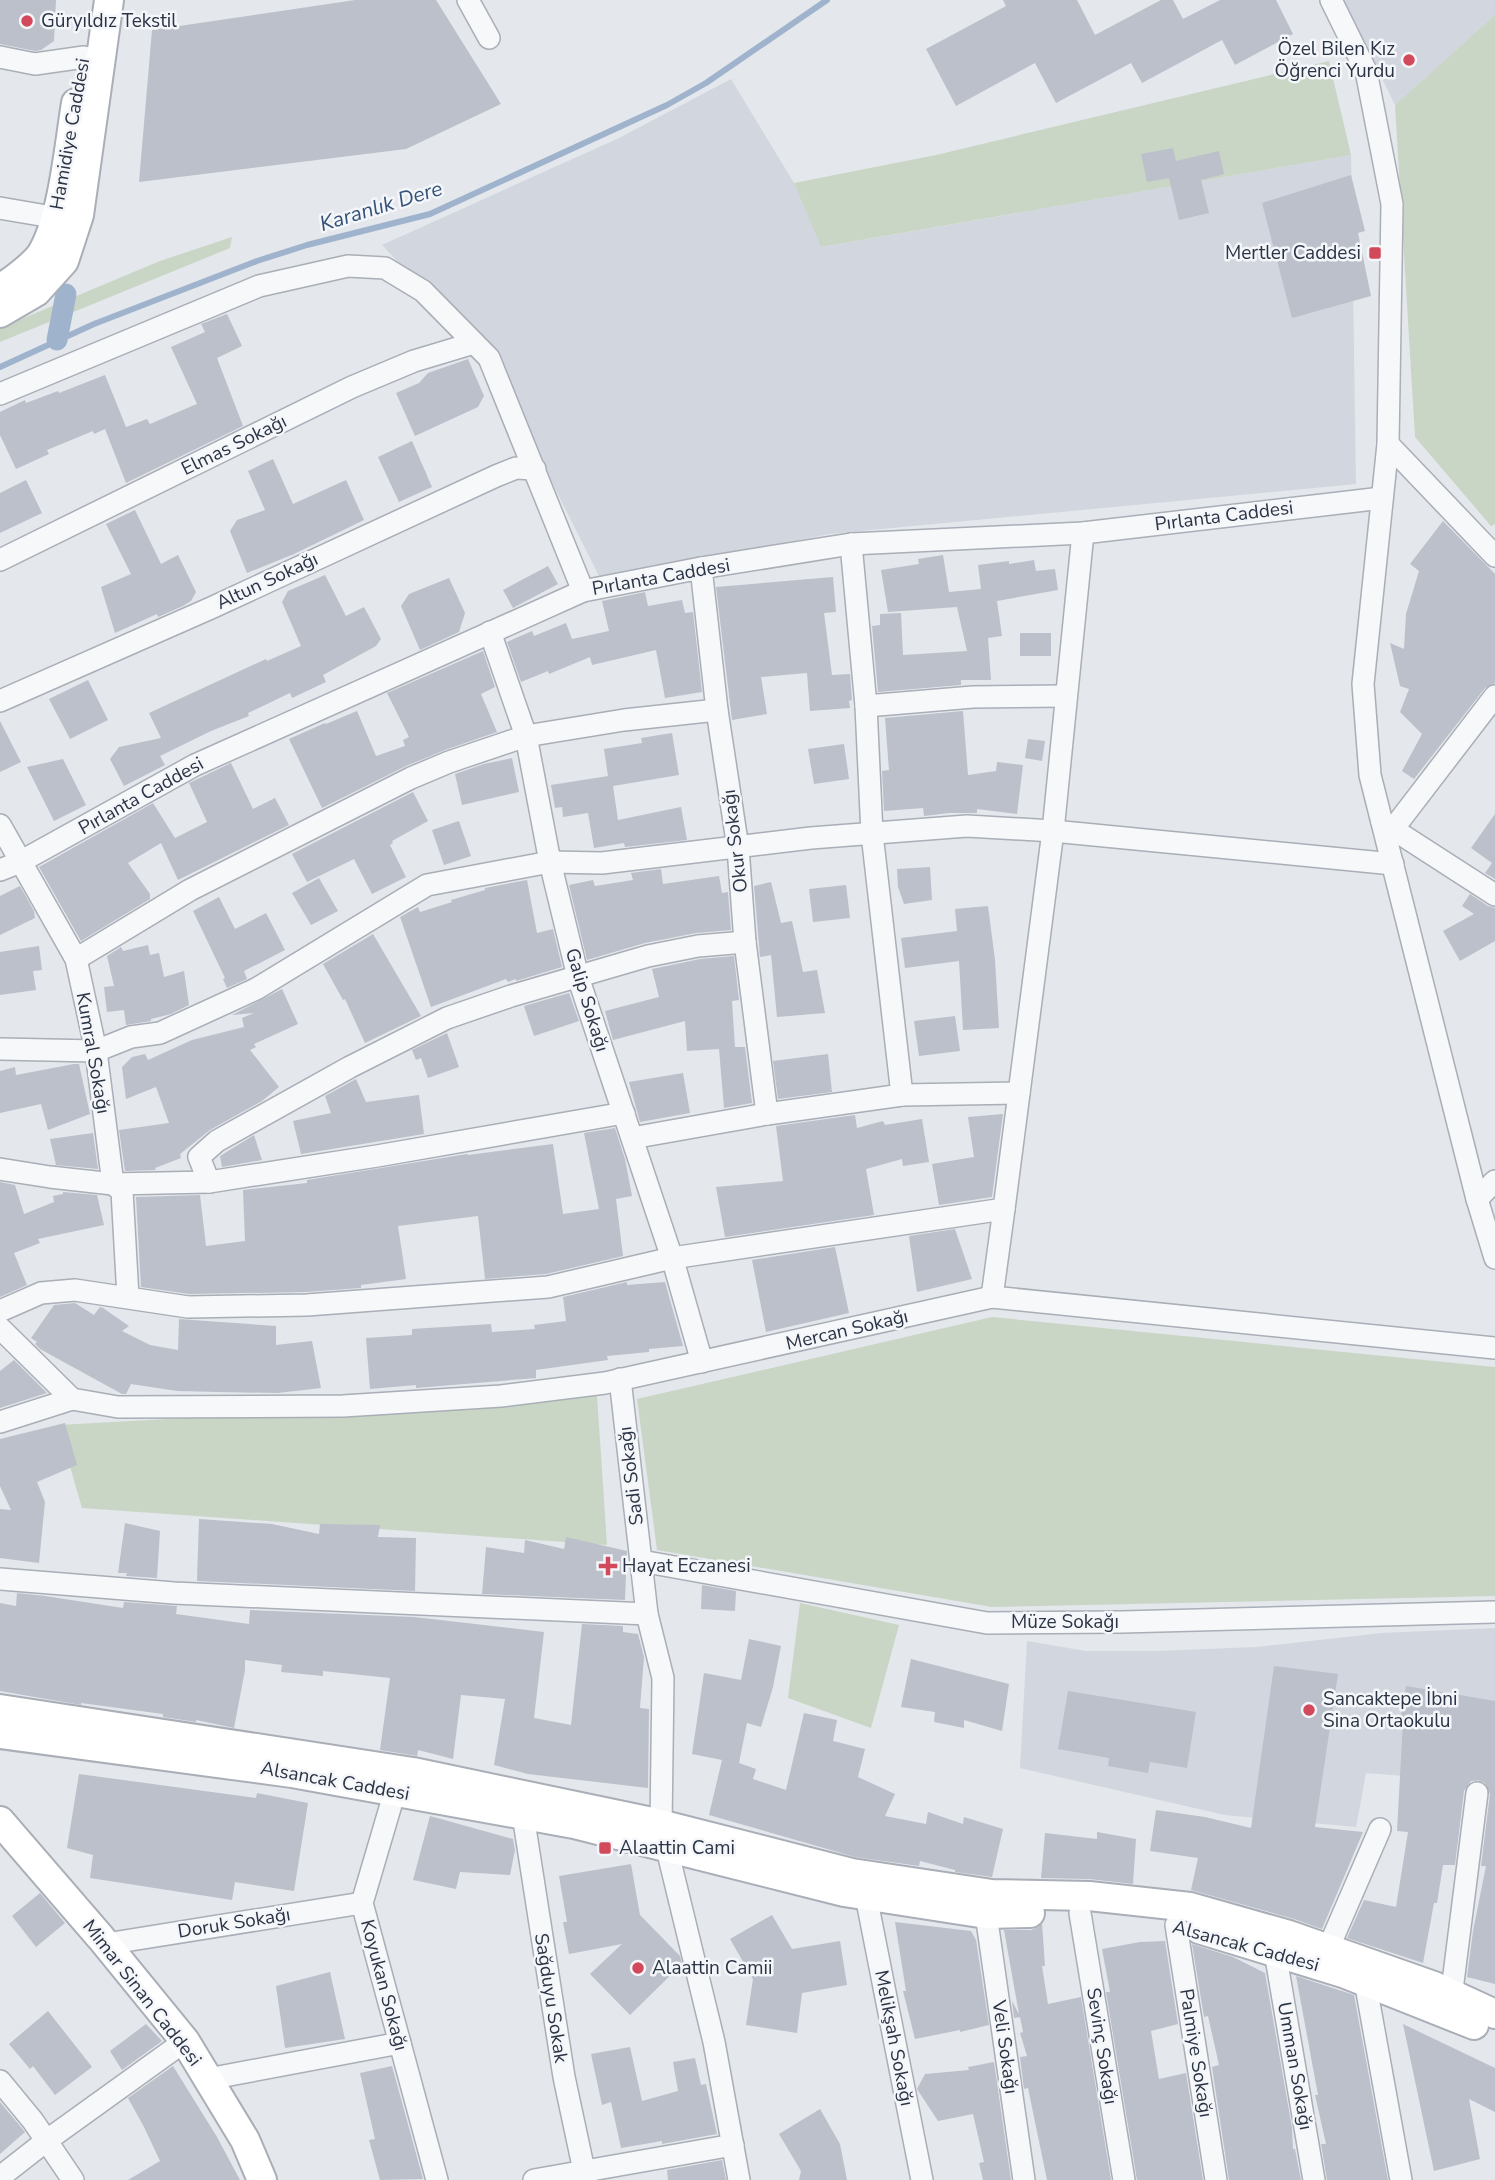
<svg xmlns="http://www.w3.org/2000/svg" width="1495" height="2180" viewBox="0 0 1495 2180" font-family="'Nunito Sans',sans-serif">
	<rect width="100%" height="100%" fill="#e4e7ec"/>
	<g fill="#d2d6de">
		<path d="M1344 0H1495V15L1395 105Z"/>
		<path d="M731 79 794 183 822 247 1351 155 1356 484 829 534 601 580 491 361 382 245 619 138Z"/>
		<path d="M1495 1628V1783L1366 1773 1356 1827 1225 1815 1020 1768 1027 1641 1086 1651H1158L1256 1647 1382 1633Z"/>
	</g>
	<g fill="#c9d6c5">
		<path d="M1495 15V524L1491 526 1415 437 1395 105Z"/>
		<path d="M1329 61 1351 155 821 247 794 183 936 155Z"/>
		<path d="M232 237 230 248 0 342V328L160 261Z"/>
		<path d="M992 1317 1495 1367V1596L992 1607 657 1550 637 1399Z"/>
		<path d="M597 1396 607 1545 82 1508 58 1425Z"/>
		<path d="M800 1603 899 1625 871 1728 788 1698Z"/>
	</g>
	<g fill="none" stroke-linecap="round" stroke-linejoin="round">
		<path stroke="#9fb4cc" stroke-width="6" d="M0 367 94 324 257 261 307 245 430 214 667 105 706 83 827 0"/>
		<path stroke="#9fb4cc" stroke-width="21" d="M57 340 66 294"/>
	</g>
	<g fill="#bbc0ca">
		<path d="M0 0H56L54 41 41 50 35 51 0 44Z"/>
		<path d="M355 0H436L501 104 406 149 139 182 152 30Z"/>
		<path d="M1003 0H1077L1095 35 1161 0H1173L1183 19 1220 0H1276L1293 34 1235 65 1222 40 1142 83 1131 63 1056 103 1035 63 956 106 926 49 1006 6Z"/>
		<path d="M1173 148 1176 161 1219 151 1224 174 1201 180 1209 213 1179 220 1169 178 1147 182 1141 154Z"/>
		<path d="M1351 175 1365 231 1358 233 1371 296 1292 318 1262 203Z"/>
		<path d="M227 314 242 346 217 358 243 426 126 483 105 429 94 434 93 431 47 450 49 454 16 469 0 435V412L25 400 26 403 58 391 59 393 105 375 126 427 147 419 150 424 192 406 197 404 171 347 205 332 201 324Z"/>
		<path d="M468 359 484 396 478 407 415 436 396 393 419 383 428 373Z"/>
		<path d="M412 441 432 487 399 502 378 457Z"/>
		<path d="M273 459 293 504 346 480 364 520 294 554 247 573 230 531 237 520 265 510 248 471Z"/>
		<path d="M26 480 42 513 0 533V493Z"/>
		<path d="M135 510 161 564 178 555 196 592 191 601 183 606 158 617 157 614 115 633 101 587 131 574 106 524Z"/>
		<path d="M1443 521 1495 574V683L1485 688 1414 779 1402 771 1422 734 1400 712 1409 689 1400 686 1390 643 1404 649 1406 614 1419 571 1410 564Z"/>
		<path d="M943 555 949 592 981 589 978 565 1009 561V564L1034 560 1036 571 1055 569 1058 590 997 601 1002 636 988 638 991 680H961V685L878 692 872 626 880 625V614L901 613 903 655 967 651 957 607 888 612 881 570 919 564 918 559Z"/>
		<path d="M548 566 558 584 513 608 503 590Z"/>
		<path d="M325 575 346 616 364 607 381 639 376 646 323 675 326 682 292 698 290 693 248 713 249 716 211 731 160 756 165 765 124 786 110 759 119 747 161 738 149 713 266 659 267 661 301 646 282 602 288 591Z"/>
		<path d="M833 577 836 612 824 613 832 675 850 674 852 700 849 701 850 708 810 711 807 673 761 677 767 714 732 720 716 587Z"/>
		<path d="M449 578 465 613 459 632 420 650 401 606 409 594Z"/>
		<path d="M645 592 648 606 682 600 685 613 693 612 702 692 665 698 656 650 592 665 590 657 549 674 548 671 521 682 507 642 532 631 534 636 566 623 572 639 609 631 602 601Z"/>
		<rect x="1020" y="633" width="31" height="23"/>
		<path d="M483 651 495 687 481 694 497 732 445 750 406 766 322 808 289 739 325 723 326 724 357 711 376 756 405 746 403 740 409 737 387 693Z"/>
		<path d="M88 680 108 720 70 739 49 699Z"/>
		<path d="M963 711 968 775 996 771 997 762 1023 765 1017 814 977 809V813H949L924 816 923 808 884 811 882 771 889 770 885 718Z"/>
		<path d="M0 721 21 762 0 772Z"/>
		<path d="M672 733 679 775 613 786 618 820 681 807 687 840 625 847 624 843 594 848 588 813 563 817 562 807 555 808 551 785 608 776 604 749 642 743 641 738Z"/>
		<path d="M1028 739 1045 741 1042 761 1025 758Z"/>
		<path d="M844 744 849 779 814 784 808 749Z"/>
		<path d="M512 758 519 792 462 805 455 774 484 764Z"/>
		<path d="M63 759 86 805 54 821 27 767Z"/>
		<path d="M231 763 253 809 275 798 289 825 178 880 161 843 128 863 150 894V899L81 941 39 867 153 803 175 838 207 822 189 783Z"/>
		<path d="M413 792 428 821 392 841 393 843 390 845 406 877 372 894 354 859 307 882 292 854Z"/>
		<path d="M1495 814V879L1485 873 1492 863 1471 848Z"/>
		<path d="M459 821 471 856 444 865 432 830Z"/>
		<path d="M930 867 932 900 904 904 898 887 897 869Z"/>
		<path d="M661 869 663 884 719 876 722 893 728 892 731 930 696 933 645 943 587 960 569 885 593 880 595 886 633 880 631 873Z"/>
		<path d="M319 878 338 911 311 925 292 893Z"/>
		<path d="M527 880 537 933 553 929 562 967 516 981V979L508 982 506 979 431 1007 400 917 418 907 420 912 452 902 451 900 485 890V888Z"/>
		<path d="M771 882 781 923 792 921 803 972 817 970 825 1013 777 1017 771 955 760 957 754 886Z"/>
		<path d="M846 885 850 918 813 922 809 889Z"/>
		<path d="M20 886 34 911 35 918 0 935V896Z"/>
		<path d="M1470 894 1488 906 1495 908V941L1460 961 1443 931 1474 914 1462 906Z"/>
		<path d="M219 897 235 929 266 913 285 950 244 971 247 979 227 988 223 979 225 978 193 911Z"/>
		<path d="M988 906 995 960 999 1028 963 1030 959 961 905 968 901 938 957 931 955 909Z"/>
		<path d="M373 934 421 1016 365 1043 345 999 343 1000 323 964Z"/>
		<path d="M148 945 150 955 159 953 164 977 184 971 189 1005 171 1014 151 1019V1021L126 1025 124 1010 107 1012 104 987 114 986 107 956 121 947 123 951Z"/>
		<path d="M39 946 42 970 33 971 36 990 0 995V952Z"/>
		<path d="M734 956 739 1000 732 1001 735 1047H745L752 1103 724 1108 719 1049 687 1051 685 1021 613 1040 605 1011 659 997 652 969 700 959Z"/>
		<path d="M282 989 298 1024 254 1044 256 1047 250 1050 279 1087 262 1101 210 1130 180 1154 181 1158 155 1168 156 1170 125 1171 119 1130 169 1123 156 1087 126 1099 122 1067 132 1057 145 1054 148 1060 192 1040 244 1027 242 1018 254 1013 232 1015Z"/>
		<path d="M569 993 579 1021 534 1036 524 1006Z"/>
		<path d="M955 1016 960 1051 919 1056 914 1021Z"/>
		<path d="M447 1033 459 1067 428 1078 421 1058 416 1060 412 1050Z"/>
		<path d="M828 1054 832 1092 778 1099 773 1061Z"/>
		<path d="M74 1064H79L90 1114 48 1130 41 1104 0 1113V1071L15 1067 16 1075Z"/>
		<path d="M683 1073 690 1113 640 1122 629 1082Z"/>
		<path d="M356 1079 366 1102 419 1095 424 1134 301 1154 293 1121 331 1113 325 1096Z"/>
		<path d="M1003 1114 992 1197 939 1205 932 1164 974 1157 968 1117Z"/>
		<path d="M855 1115 857 1128 883 1121 885 1125 922 1119 929 1162 903 1166 902 1159 866 1169 874 1215 725 1237 716 1187 783 1181 776 1126Z"/>
		<path d="M615 1128 625 1159 632 1196 616 1199 623 1256 546 1274 485 1279 478 1216 398 1226 406 1279 361 1285V1288L306 1292 189 1294 141 1287 136 1197 200 1195 206 1246 245 1241 243 1190 307 1183V1180L467 1154 468 1155 553 1144 563 1214 599 1209 584 1133Z"/>
		<path d="M93 1133 98 1169 56 1165 50 1139Z"/>
		<path d="M254 1135 262 1160 222 1167 220 1156Z"/>
		<path d="M0 1182 15 1185 24 1214 54 1202 53 1196 63 1194V1192L97 1195 104 1225 38 1239 40 1243 14 1253 27 1285 0 1297Z"/>
		<path d="M955 1229 972 1279 917 1292 909 1236Z"/>
		<path d="M835 1247 849 1313 766 1332 752 1260Z"/>
		<path d="M627 1282V1285L665 1282 683 1346 649 1349V1352L607 1356 608 1360 536 1370V1378L416 1388V1385L370 1389 366 1338 412 1335V1329L491 1324 492 1332 535 1329 534 1325 566 1321 563 1297Z"/>
		<path d="M75 1303 94 1315 100 1307 103 1308 129 1326 122 1331 150 1345 178 1350 179 1319 276 1326V1345L312 1341 321 1388 278 1393 218 1392 177 1391 131 1384 126 1394H122L40 1349 35 1344 37 1342 31 1338 54 1305Z"/>
		<path d="M14 1360 47 1393 0 1408V1371Z"/>
		<path d="M65 1423 77 1465 37 1482 45 1502 39 1563 0 1558V1509L11 1510 0 1486V1439Z"/>
		<path d="M199 1519 272 1524 319 1534 320 1524 380 1525 378 1537 416 1538 415 1591 197 1581Z"/>
		<path d="M125 1523 160 1531 157 1578 126 1576 127 1573H118Z"/>
		<path d="M566 1537 627 1551 625 1600 482 1594 486 1547 524 1553 525 1540 564 1549Z"/>
		<path d="M702 1585 736 1591 735 1611 701 1609Z"/>
		<path d="M17 1593 45 1596 123 1608 124 1602 177 1606 176 1614 249 1624 250 1610 414 1617 544 1632 534 1718 571 1725 582 1624 623 1626V1632L638 1634 644 1657 640 1708 649 1709 648 1788 528 1774 494 1765 505 1699 461 1695 453 1759 418 1750 417 1756 380 1750 390 1678 323 1671V1676L281 1672 282 1665 245 1660V1670L234 1728 196 1720V1722L163 1717V1714L81 1703V1705L0 1691V1603L16 1606Z"/>
		<path d="M749 1639 781 1646 773 1687 761 1727 747 1723 739 1763 756 1769 753 1779 786 1790 804 1713 837 1720 833 1741 865 1749 858 1777 895 1794 885 1816 926 1824 928 1812 963 1824 964 1817 1003 1829 992 1877 955 1872V1870L920 1861 919 1866 855 1857 709 1815 722 1760 692 1754 704 1673 741 1680Z"/>
		<path d="M911 1659 1009 1684 1002 1731 964 1720V1728L934 1722 935 1712 901 1707Z"/>
		<path d="M1274 1666 1338 1674 1315 1827 1363 1832 1322 1929 1294 1919 1191 1890 1198 1858 1150 1851 1156 1810 1205 1817 1251 1828Z"/>
		<path d="M1406 1686 1495 1701V1984L1467 1977 1473 1931 1486 1866H1481L1490 1794 1485 1783 1479 1780 1471 1781 1464 1791 1455 1865H1443L1437 1903H1434L1423 1963 1347 1938 1364 1900 1396 1907 1408 1832 1397 1831 1403 1722H1400Z"/>
		<path d="M1068 1691 1196 1712 1187 1768 1150 1762 1148 1773 1108 1766 1109 1758 1058 1749Z"/>
		<path d="M79 1774 256 1798 257 1793 308 1803 294 1891 235 1882 232 1900 90 1878 93 1855 67 1848Z"/>
		<path d="M430 1816 513 1839 515 1850 510 1875 460 1872 456 1889 413 1880Z"/>
		<path d="M1097 1832 1136 1839 1133 1884 1089 1879 1041 1878 1045 1833 1097 1839Z"/>
		<path d="M631 1864 640 1915 680 1956 682 1964 630 2015 590 1974 622 1944 569 1954 563 1922H567L559 1876Z"/>
		<path d="M40 1893 65 1923 36 1947 12 1916Z"/>
		<path d="M772 1915 792 1949 840 1941 847 1985 802 1993 797 2033 746 2025 753 1979 730 1939Z"/>
		<path d="M895 1922 971 1931 976 1940 989 2025 960 2032V2030L915 2039 903 1991H906Z"/>
		<path d="M1042 1923 1045 1966H1042L1048 2004 1081 1997 1111 2180H1047L1028 2088 1024 2089 1020 2057 1027 2056 1020 2033 1023 2032 1020 2017 1014 2018 1012 2001 1019 2014 1004 1930H1031L1038 1927Z"/>
		<path d="M1165 1941 1178 2024 1151 2031 1159 2079 1186 2073 1203 2180H1137L1106 1992H1110L1102 1949 1140 1942Z"/>
		<path d="M1192 1944 1233 1957 1265 1973 1292 2128 1293 2149H1295L1301 2180H1229L1212 2067 1219 2065 1208 2016 1204 2017Z"/>
		<path d="M330 1972 345 2039 285 2048 276 1986Z"/>
		<path d="M1296 1976 1354 1995 1388 2180H1327L1321 2144H1326L1315 2095H1318Z"/>
		<path d="M48 2011 92 2067 55 2095 33 2066 30 2069 9 2044Z"/>
		<path d="M146 2024 162 2041 122 2070 110 2051Z"/>
		<path d="M1403 2024 1495 2068V2112L1469 2099 1480 2159 1434 2171Z"/>
		<path d="M630 2047 642 2101 678 2091 673 2062 695 2058 701 2085 706 2084 717 2134 662 2144V2141L621 2148 611 2102 602 2105 591 2054Z"/>
		<path d="M994 2062 1011 2180H983L979 2163 984 2162 973 2114 938 2121 917 2089 925 2074 969 2070 968 2067Z"/>
		<path d="M173 2066 217 2137 240 2180H128L160 2161 144 2127 128 2098Z"/>
		<path d="M392 2066 423 2179 380 2180 369 2140 375 2139 360 2073Z"/>
		<path d="M0 2102 25 2132 0 2154Z"/>
		<path d="M820 2109 840 2144 847 2180H799L801 2171 779 2134Z"/>
		<path d="M722 2160 726 2180H668L667 2170Z"/>
	</g>
	<g fill="none" stroke-linecap="round" stroke-linejoin="round">
		<g stroke="#a9aeb7" stroke-width="24">
			<g id="street">
				<path d="M468 0 489 38"/>
				<path d="M1331 0 1366 71 1392 204 1388 444 1363 684 1370 775 1477 1199 1495 1258"/>
				<path d="M0 57 35 64 84 57 101 60"/>
				<path d="M0 208 70 220"/>
				<path d="M0 394 259 286 348 266 385 268 423 291 489 358 583 591"/>
				<path d="M1388 444 1495 556"/>
				<path d="M0 560 352 387 414 361 474 343"/>
				<path d="M701 568 717 710 738 848 745 942 767 1114"/>
				<path d="M490 632 526 736 550 862 578 977 674 1264 702 1362"/>
				<path d="M0 701 211 608 496 476 516 468 535 469"/>
				<path d="M866 706 973 697 1066 696"/>
				<path d="M1382 822 1495 895"/>
				<path d="M0 825 76 959 96 1051 113 1184 122 1191 128 1297"/>
				<path d="M1393 829 1495 696"/>
				<path d="M0 870 20 862 195 765 583 591 701 568 851 544 1083 533 1382 498"/>
				<path d="M76 959 190 890 411 778 449 762 526 736 624 720 717 710"/>
				<path d="M0 1049 96 1051 131 1037 160 1033 256 989 427 885 550 862 602 863 811 838 967 826 1053 831 1393 864"/>
				<path d="M902 1095 1019 1093"/>
				<path d="M632 1138 767 1114 902 1095 872 834 866 706 851 544"/>
				<path d="M0 1169 50 1177 113 1184 209 1182 377 1156 624 1113"/>
				<path d="M209 1182 199 1157 217 1141 350 1067 447 1018 511 996 648 956 698 946 745 942"/>
				<path d="M1477 1199 1495 1181"/>
				<path d="M1004 1209 992 1297 1495 1348"/>
				<path d="M0 1311 41 1293 75 1290 188 1307 307 1305 548 1287 672 1258 1004 1209 1053 831 1083 533"/>
				<path d="M0 1328 72 1399 118 1407 343 1406 501 1396 605 1383 992 1297"/>
				<path d="M620 1379 647 1614"/>
				<path d="M0 1422 72 1399"/>
				<path d="M641 1561 987 1623 1122 1622 1495 1612"/>
				<path d="M0 1579 174 1593 647 1614 663 1678 661 1825"/>
				<path d="M395 1791 362 1903 437 2180"/>
				<path d="M523 1815 564 2077 586 2180"/>
				<path d="M667 1849 714 2042 739 2180"/>
				<path d="M866 1896 922 2180"/>
				<path d="M1080 1913 1124 2180"/>
				<path d="M986 1914 1024 2180"/>
				<path d="M1176 1925 1216 2180"/>
				<path d="M106 1944 362 1903"/>
				<path d="M1328 1949 1380 1829"/>
				<path d="M1275 1952 1314 2180"/>
				<path d="M1365 1981 1401 2180"/>
				<path d="M1450 2006 1477 1793"/>
				<path d="M208 2079 400 2043"/>
				<path d="M0 2081 33 2121 73 2180"/>
				<path d="M0 2177 46 2141 185 2041"/>
				<path d="M534 2180 733 2145"/>
			</g>
		</g>
		<g stroke="#a9aeb7" stroke-width="32">
			<g id="secondary">
				<path d="M0 288C11 283 36 263 42 253 63 217 69 146 76 103"/>
				<path d="M0 313 36 292 64 261 79 215 109 0"/>
				<path d="M0 1709 413 1772 652 1822 852 1873 992 1894 1089 1896 1190 1907 1289 1935 1434 1986 1495 2014"/>
				<path d="M0 1734 292 1773 574 1824 844 1892 986 1914 1030 1913"/>
				<path d="M0 1821 101 1938 185 2041 245 2140 262 2180"/>
				<path d="M1199 1929 1343 1973 1474 2025"/>
			</g>
		</g>
		<use href="#street" stroke="#f7f8fa" stroke-width="21"/>
		<use href="#secondary" stroke="#fff" stroke-width="28"/>
	</g>
	<g fill="#d1495b" stroke="#f4f6f9" stroke-width="2.5">
		<circle cx="27" cy="21" r="7"/>
		<circle cx="1409" cy="60" r="7"/>
		<rect x="1368" y="246" width="14" height="14" rx="3.5"/>
		<path d="M604.5 1555.5h7v7h7v7h-7v7h-7v-7h-7v-7h7z"/>
		<circle cx="1309" cy="1710" r="7"/>
		<rect x="598" y="1841" width="14" height="14" rx="3.5"/>
		<circle cx="638" cy="1968" r="7"/>
	</g>
	<g text-anchor="middle" dominant-baseline="central" stroke-width="5" stroke-linejoin="round" paint-order="stroke">
		<g font-size="19" fill="#2b3445" stroke="#f4f6f9" text-anchor="start">
			<text x="41" y="21">Güryıldız Tekstil</text>
			<text x="1395" y="49" text-anchor="end">Özel Bilen Kız<tspan x="1395" dy="22">Öğrenci Yurdu</tspan></text>
			<text x="1361" y="253" text-anchor="end">Mertler Caddesi</text>
			<text x="622" y="1566">Hayat Eczanesi</text>
			<text x="1323" y="1699">Sancaktepe İbni<tspan x="1323" dy="22">Sina Ortaokulu</tspan></text>
			<text x="619" y="1848">Alaattin Cami</text>
			<text x="652" y="1968">Alaattin Camii</text>
		</g>
		<g font-size="19" fill="#2b3445" stroke="#f4f6f9">
			<text transform="translate(70 134) rotate(-80)">Hamidiye Caddesi</text>
			<text transform="translate(234 445) rotate(-26)">Elmas Sokağı</text>
			<text transform="translate(1224 516) rotate(-7)">Pırlanta Caddesi</text>
			<text transform="translate(661 577) rotate(-10)">Pırlanta Caddesi</text>
			<text transform="translate(267 581) rotate(-25)">Altun Sokağı</text>
			<text transform="translate(141 796) rotate(-29)">Pırlanta Caddesi</text>
			<text transform="translate(735 841) rotate(-97)">Okur Sokağı</text>
			<text transform="translate(587 1000) rotate(73)">Galip Sokağı</text>
			<text transform="translate(93 1053) rotate(80)">Kumral Sokağı</text>
			<text transform="translate(847 1330) rotate(-13)">Mercan Sokağı</text>
			<text transform="translate(631 1476) rotate(-97)">Sadi Sokağı</text>
			<text x="1065" y="1622">Müze Sokağı</text>
			<text transform="translate(335 1781) rotate(10)">Alsancak Caddesi</text>
			<text transform="translate(234 1923) rotate(-9)">Doruk Sokağı</text>
			<text transform="translate(1246 1946) rotate(15)">Alsancak Caddesi</text>
			<text transform="translate(384 1985) rotate(75)">Koyukan Sokağı</text>
			<text transform="translate(142 1993) rotate(52)">Mimar Sinan Caddesi</text>
			<text transform="translate(551 1998) rotate(81)">Sağduyu Sokak</text>
			<text transform="translate(894 2038) rotate(79)">Melikşah Sokağı</text>
			<text transform="translate(1102 2046) rotate(81)">Sevinç Sokağı</text>
			<text transform="translate(1005 2047) rotate(82)">Veli Sokağı</text>
			<text transform="translate(1196 2053) rotate(81)">Palmiye Sokağı</text>
			<text transform="translate(1295 2066) rotate(80)">Umman Sokağı</text>
		</g>
		<g font-size="21" font-style="italic" fill="#34527a" stroke="#f4f6f9">
			<text transform="translate(381 206) rotate(-17)">Karanlık Dere</text>
		</g>
	</g>
</svg>
